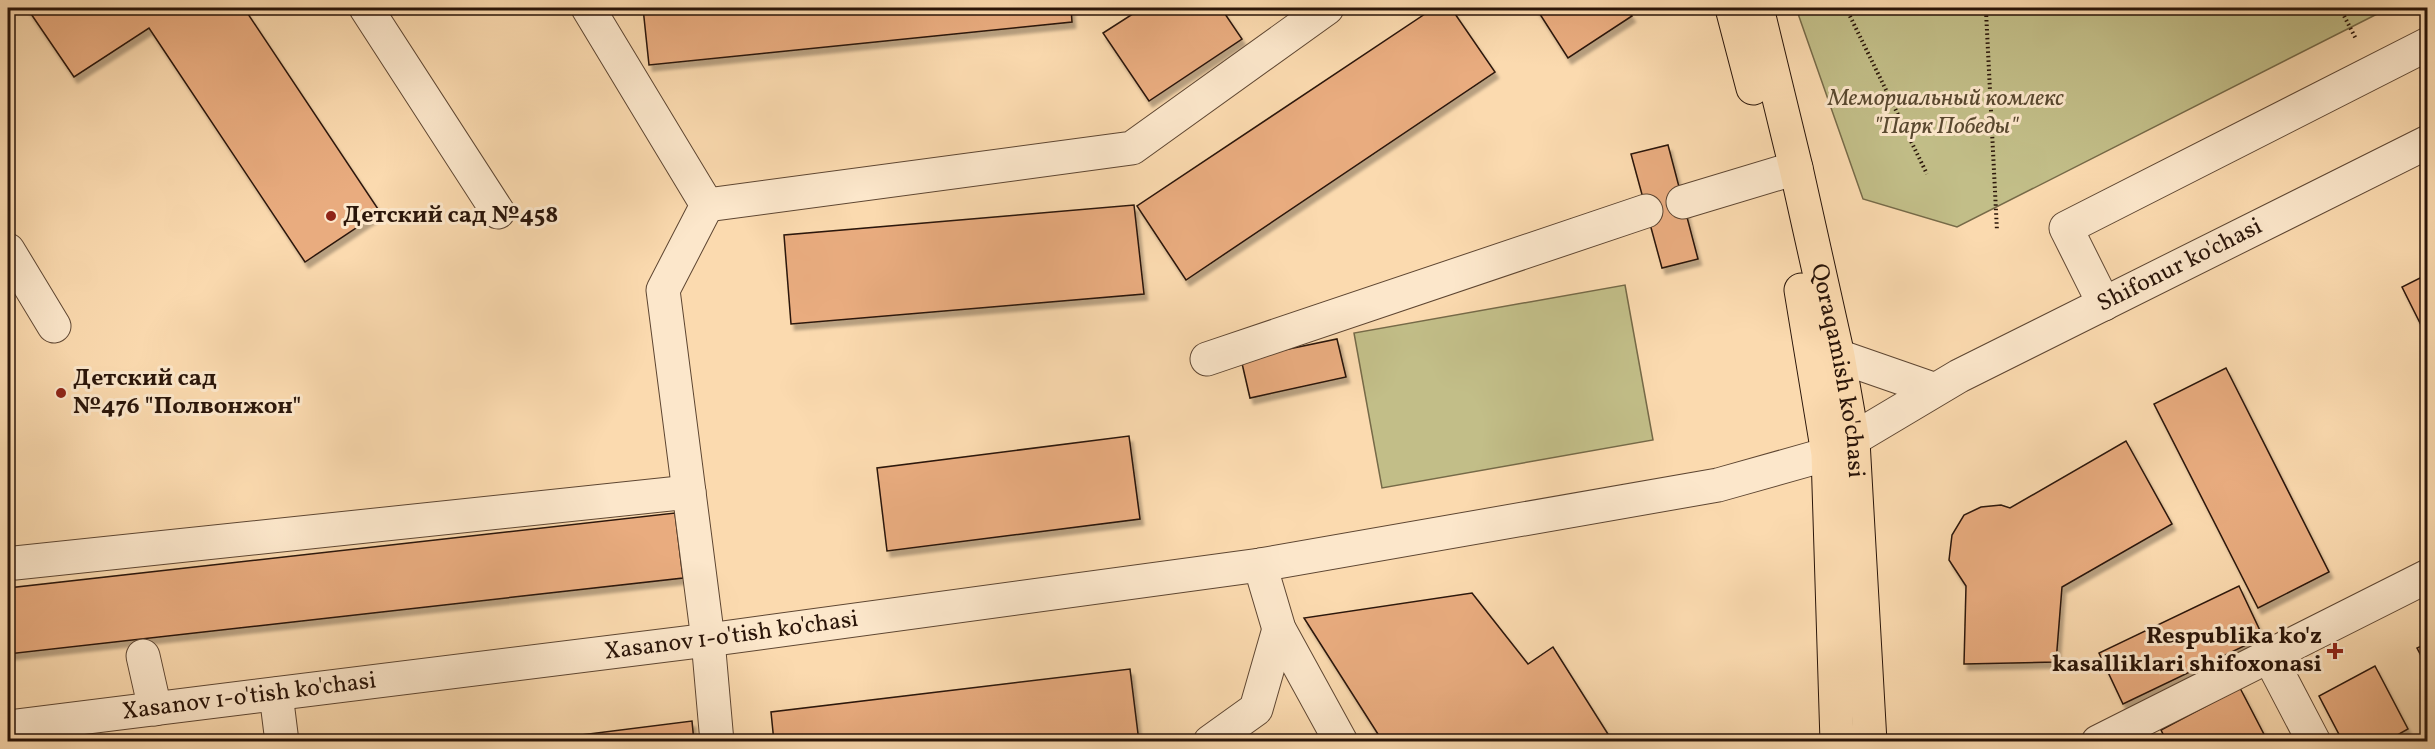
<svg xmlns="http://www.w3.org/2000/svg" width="2435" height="749" viewBox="0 0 2435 749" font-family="Vollkorn,serif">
	<defs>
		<filter id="shadow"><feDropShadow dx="3.5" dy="6" stdDeviation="1.5" flood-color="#0004"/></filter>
	</defs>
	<rect width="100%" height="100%" fill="#fbdaaf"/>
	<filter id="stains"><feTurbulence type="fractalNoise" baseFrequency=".00333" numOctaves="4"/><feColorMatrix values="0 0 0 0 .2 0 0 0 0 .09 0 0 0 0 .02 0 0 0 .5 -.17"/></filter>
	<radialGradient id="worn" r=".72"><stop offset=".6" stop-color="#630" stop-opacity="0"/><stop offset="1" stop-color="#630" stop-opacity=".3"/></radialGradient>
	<g fill="#c2be88" stroke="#766a48" stroke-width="1.5">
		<path d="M1796 8H2389L1957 227 1863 199Z"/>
		<path d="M1625 285 1653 440 1382 488 1354 333Z"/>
	</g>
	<g fill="#e9ac7f" stroke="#2a1509" stroke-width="1.5" filter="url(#shadow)">
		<path d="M27 8H244L380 212 305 262 149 28 74 77Z"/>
		<path d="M643 8H1071L1072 22 649 65Z"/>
		<path d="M1142 8H1221L1242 39 1149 101 1103 33Z"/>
		<path d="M1434 8H1451L1495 72 1186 280 1137 206Z"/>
		<path d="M1536 8H1626L1632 16 1568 58Z"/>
		<path d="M1668 145 1698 259 1662 268 1631 154Z"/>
		<path d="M1134 205 1144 294 791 324 784 235Z"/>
		<path d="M2428 274V339L2402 287Z"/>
		<path d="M1337 339 1346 377 1250 398 1241 359Z"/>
		<path d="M2226 368 2329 572 2258 608 2154 404Z"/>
		<path d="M1129 436 1140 519 887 551 877 468Z"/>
		<path d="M2126 441 2172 524 2062 587 2056 662 1964 664 1966 586 1949 560 1952 535 1964 515 1981 507 2001 505 2010 508Z"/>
		<path d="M675 513 683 578 8 654V588Z"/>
		<path d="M2239 586 2263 637 2123 704 2099 653Z"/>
		<path d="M1472 593 1528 664 1553 647 1613 742H1383L1304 618Z"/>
		<path d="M2428 643V669L2417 648Z"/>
		<path d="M2375 666 2408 729 2385 742H2343L2319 696Z"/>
		<path d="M1130 669 1139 742H774L771 712Z"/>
		<path d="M2240 688 2268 742H2167L2161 730Z"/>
		<path d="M692 721 694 742H525Z"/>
	</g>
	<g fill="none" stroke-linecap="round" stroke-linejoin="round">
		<g stroke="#5e4632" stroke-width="35">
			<g id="minor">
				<path d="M366 8 498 212"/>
				<path d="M588 8 707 205"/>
				<path d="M1683 202 1796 168"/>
				<path d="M707 205 1132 148 1327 8"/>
				<path d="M707 205 663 290 708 640 717 742"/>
				<path d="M8 250 54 326"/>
				<path d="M2104 304 2066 228 2428 44"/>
				<path d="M1820 337 1838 356 1933 389"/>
				<path d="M1207 359 1646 211"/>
				<path d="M15 563 689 492"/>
				<path d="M1260 565 1279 629 1341 742"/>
				<path d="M143 656 155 709"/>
				<path d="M2269 656 2314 742"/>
				<path d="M276 694 282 742"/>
				<path id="s1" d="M8 727 708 640 1260 565 1718 485 1828 454 1959 376 2428 142"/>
				<path d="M1210 742 1256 709 1279 629"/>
				<path d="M2098 742 2428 576"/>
			</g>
		</g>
		<g stroke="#2a1509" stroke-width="35">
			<g id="major">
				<path d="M1732 8 1753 88"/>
				<path id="s2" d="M1757 8 1796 168 1838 356 1853 441 1870 742"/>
				<path d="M1801 290 1828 454 1837 742"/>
			</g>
		</g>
		<g stroke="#2a1509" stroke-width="4" stroke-dasharray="1.5 3" stroke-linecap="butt">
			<path d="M1846 8 1927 174"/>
			<path d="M1969 8 1986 11 2005 8"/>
			<path d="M2340 8 2356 39"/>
			<path d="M1986 11 1997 231"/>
		</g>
		<use href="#minor" stroke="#fce7cb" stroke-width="33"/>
		<use href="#major" stroke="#fbdaaf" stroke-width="33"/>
	</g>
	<g fill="#8f2418" stroke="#fce7cb" stroke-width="2">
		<circle cx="331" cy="216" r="6"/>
		<circle cx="61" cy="393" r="6"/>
		<path d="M2332 642h6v6h6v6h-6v6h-6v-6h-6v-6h6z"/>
	</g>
	<g text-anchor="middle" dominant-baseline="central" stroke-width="6" stroke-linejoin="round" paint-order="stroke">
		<g font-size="24" font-style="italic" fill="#58482f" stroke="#fce7cb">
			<text x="1946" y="99">Мемориальный комлекс<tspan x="1946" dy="28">"Парк Победы"</tspan></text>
		</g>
		<g font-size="24" font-weight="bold" fill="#2a1509" stroke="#fce7cb" text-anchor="start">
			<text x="343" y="216">Детский сад №458</text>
			<text x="73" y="379">Детский сад<tspan x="73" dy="28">№476 "Полвонжон"</tspan></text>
			<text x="2322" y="637" text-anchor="end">Respublika ko'z<tspan x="2322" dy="28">kasalliklari shifoxonasi</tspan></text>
		</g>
		<g font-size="24" fill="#2a1509" stroke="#fce7cb">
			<text stroke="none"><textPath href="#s1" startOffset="2241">Shifonur ko'chasi</textPath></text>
			<text stroke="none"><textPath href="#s2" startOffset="372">Qoraqamish ko'chasi</textPath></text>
			<text stroke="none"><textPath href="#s1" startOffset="729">Xasanov 1-o'tish ko'chasi</textPath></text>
			<text stroke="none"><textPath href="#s1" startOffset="243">Xasanov 1-o'tish ko'chasi</textPath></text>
		</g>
	</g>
	<rect width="2435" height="749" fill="none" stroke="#fbdaaf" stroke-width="30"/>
	<rect x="9" y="9" width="2417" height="731" fill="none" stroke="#2a1509" stroke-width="3"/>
	<rect x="15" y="15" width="2405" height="719" fill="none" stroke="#2a1509" stroke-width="1.5"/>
	<rect width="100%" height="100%" filter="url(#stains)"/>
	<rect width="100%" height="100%" fill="url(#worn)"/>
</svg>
